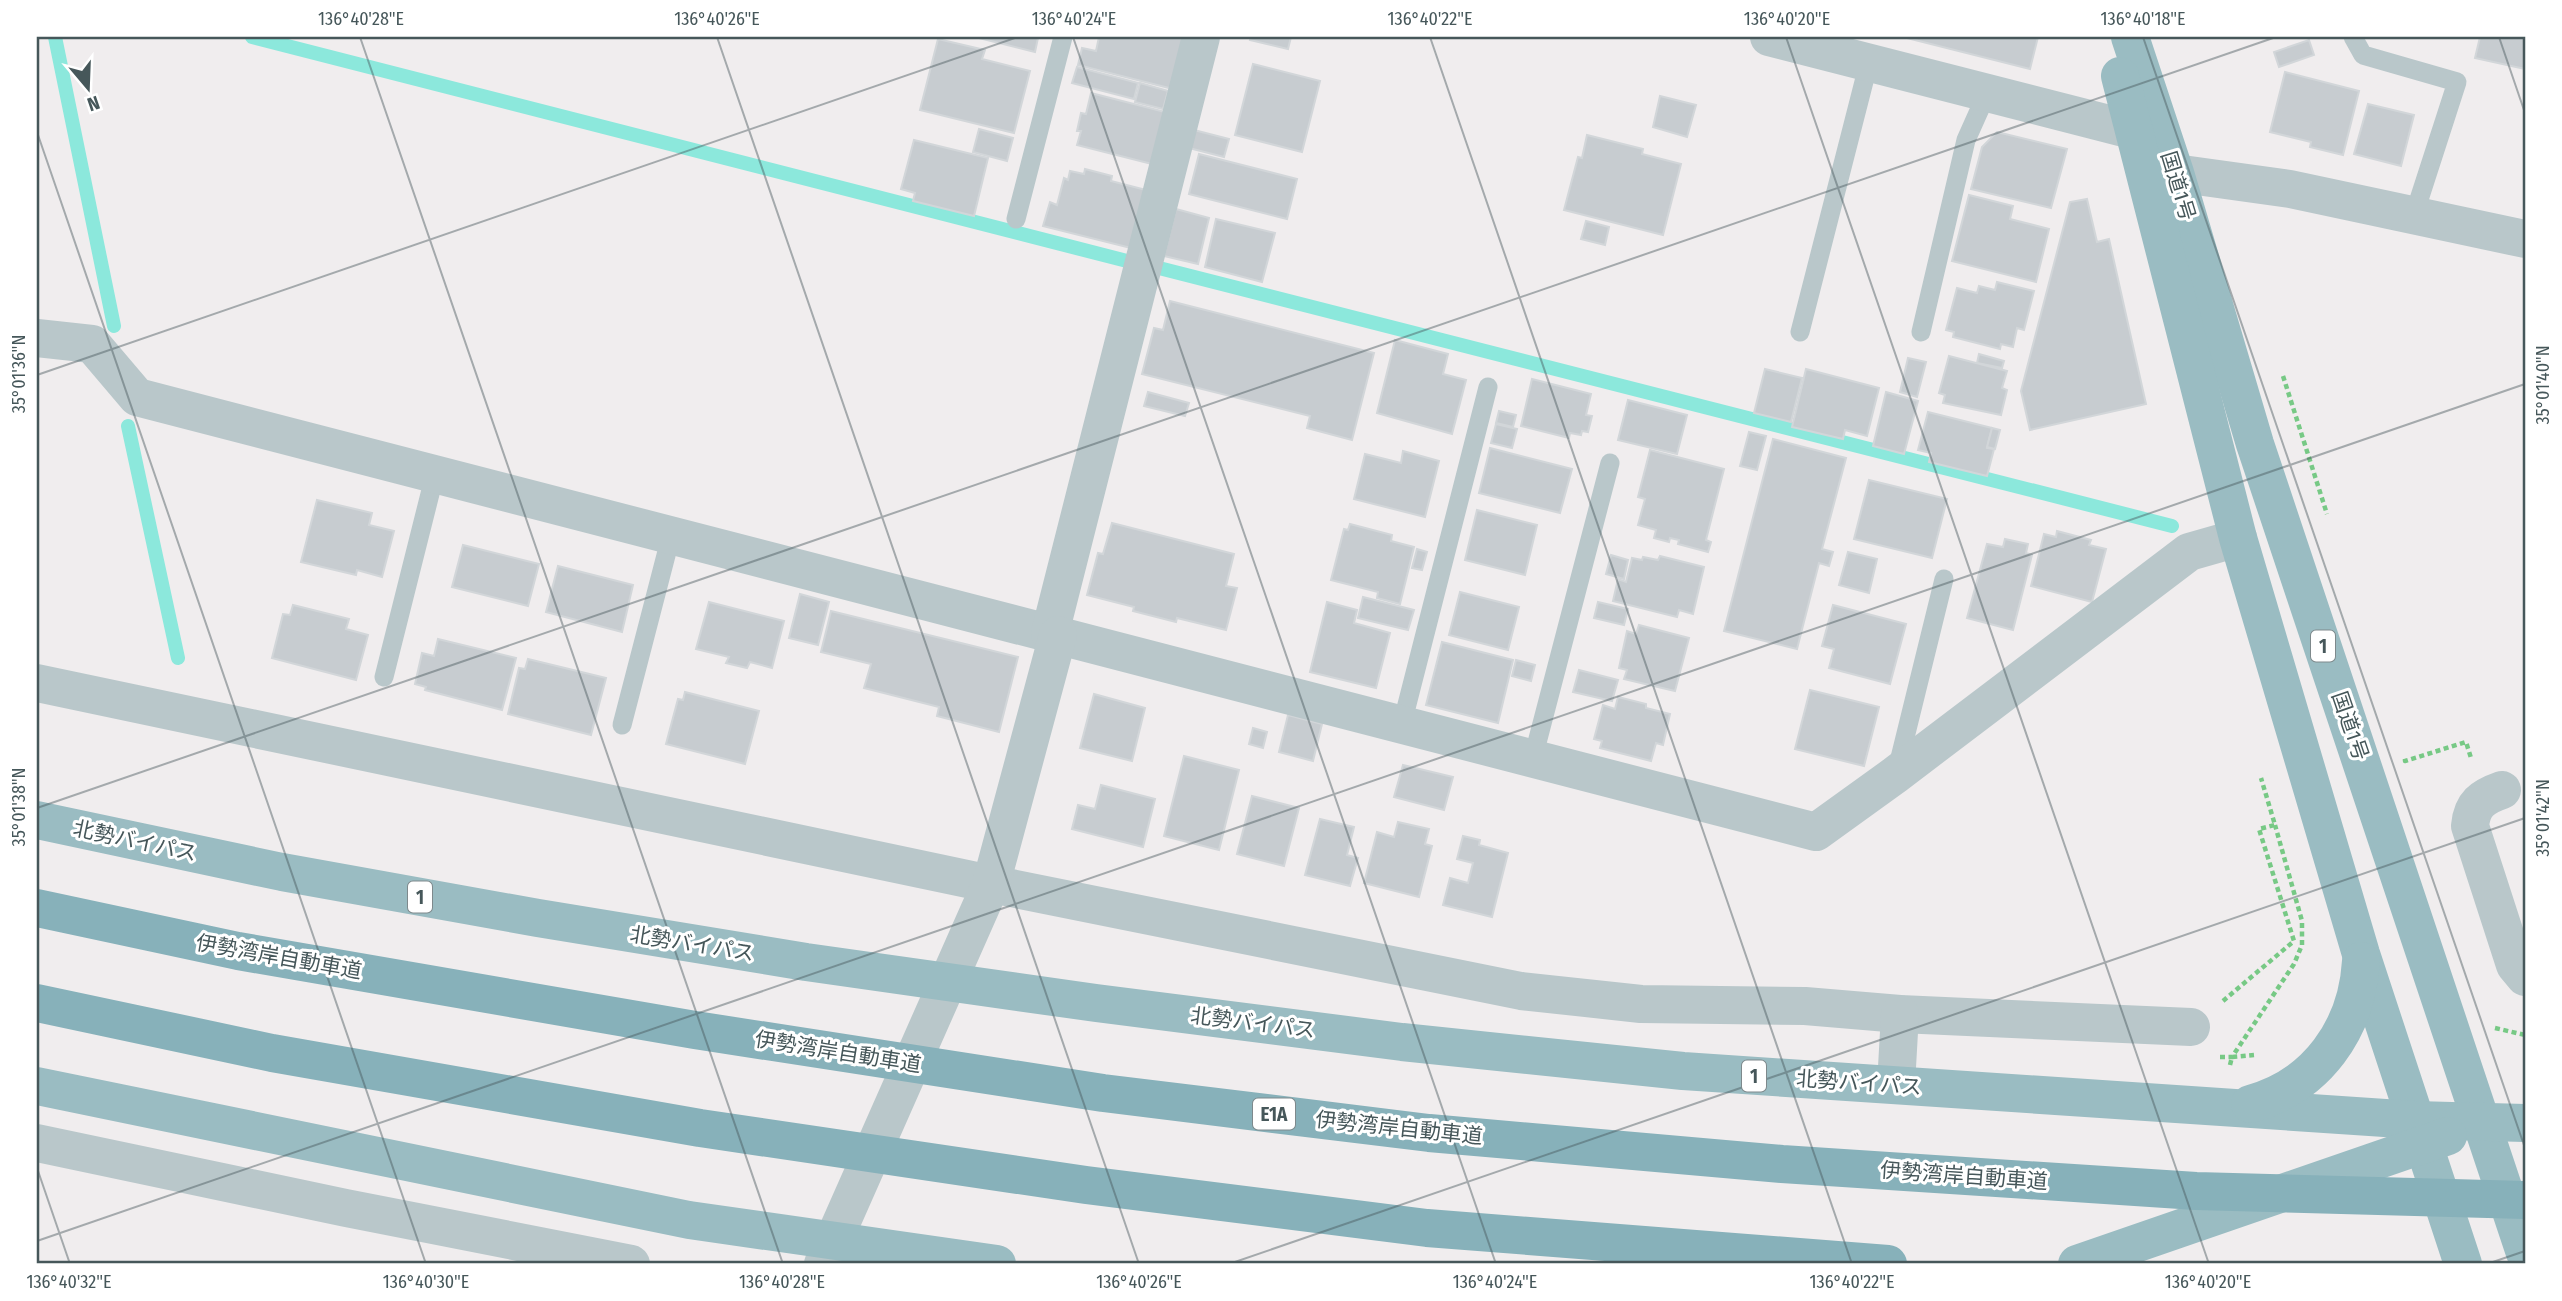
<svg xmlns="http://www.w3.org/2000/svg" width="2562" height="1301" viewBox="0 0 2562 1301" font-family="'Fira Sans Condensed','Noto Sans JP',sans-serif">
	<rect width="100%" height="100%" fill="#f0edee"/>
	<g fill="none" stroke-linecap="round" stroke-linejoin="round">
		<g stroke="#8ce8dc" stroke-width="14">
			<path d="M55 37 114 326"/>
			<path d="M252 37 1127 261"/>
			<path d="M1159 268 2172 526"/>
			<path d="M128 426 178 658"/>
		</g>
	</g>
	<g fill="#c7ccd0" stroke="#d2d6d9" stroke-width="2">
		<path d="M975 37H1035L1038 38 1035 52Z"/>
		<path d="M1099 37H1186L1173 89 1078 65 1082 48 1096 51Z"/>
		<path d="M1251 37H1291L1288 49 1250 40Z"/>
		<path d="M1903 37H2038L2030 69Z"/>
		<path d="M2480 37H2525V69L2475 58Z"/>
		<path d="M938 39 985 50 982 59 1030 71 1014 133 920 110Z"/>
		<path d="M2309 40 2314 55 2279 67 2274 52Z"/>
		<path d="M1253 64 1320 81 1302 152 1235 135Z"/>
		<path d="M1077 67 1138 83 1134 99 1072 83Z"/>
		<path d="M2285 72 2359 91 2343 155 2310 147 2311 142 2270 132Z"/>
		<path d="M1140 83 1168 91 1163 109 1135 102Z"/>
		<path d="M1091 93 1165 112 1152 164 1077 145 1081 131H1077L1081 113 1086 114Z"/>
		<path d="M1660 96 1696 105 1687 137 1653 127Z"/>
		<path d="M2368 104 2414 115 2401 166 2354 154Z"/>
		<path d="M979 129 1013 138 1007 161 973 152Z"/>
		<path d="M1194 130 1229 139 1224 157 1189 148Z"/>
		<path d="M1997 132 2067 149 2051 208 1971 189 1982 147Z"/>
		<path d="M1587 135 1643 149 1642 154 1681 164 1663 235 1564 210 1578 157 1582 158Z"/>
		<path d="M914 140 988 158 974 216 913 201 915 193 901 189Z"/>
		<path d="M1199 154 1297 179 1287 219 1189 194Z"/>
		<path d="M1085 169 1112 176 1111 181 1146 190 1131 248 1043 226 1050 202 1057 205 1064 178 1068 180 1070 171 1084 174Z"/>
		<path d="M1969 195 2013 206 2010 219 2049 229 2036 282 1952 261Z"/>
		<path d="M2087 199 2097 242 2109 239 2146 404 2030 430 2021 391 2070 202Z"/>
		<path d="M1176 209 1209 218 1198 264 1164 256Z"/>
		<path d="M1216 219 1275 233 1262 282 1205 267Z"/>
		<path d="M1586 221 1609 227 1605 245 1581 239Z"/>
		<path d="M1997 282 2034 291 2024 330 2017 328 2013 347 2001 344 2000 349 1953 337 1954 332 1946 330 1957 288 1977 293 1979 286 1995 290Z"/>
		<path d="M1170 301 1374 353 1352 440 1307 428 1310 416 1142 374 1154 328 1163 330Z"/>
		<path d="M1395 340 1448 354 1443 374 1466 380 1452 434 1377 413Z"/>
		<path d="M1979 354 2004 361 2002 368 1977 363Z"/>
		<path d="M1949 356 2007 371 2002 388 2007 390 2001 415 1943 403 1945 395 1939 393Z"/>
		<path d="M1908 358 1926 362 1917 397 1900 392Z"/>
		<path d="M1765 369 1802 378 1791 422 1754 413Z"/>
		<path d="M1806 369 1879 388 1867 436 1845 430 1843 439 1792 427Z"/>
		<path d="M1532 379 1591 394 1586 415 1592 416 1588 432 1582 431 1581 435 1570 433 1569 438 1521 426Z"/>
		<path d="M1148 392 1189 403 1185 416 1144 406Z"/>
		<path d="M1886 392 1918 401 1904 454 1873 446Z"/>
		<path d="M1628 400 1687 415 1677 454 1618 440Z"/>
		<path d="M1499 411 1516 415 1513 427 1496 423Z"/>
		<path d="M1928 412 1992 428 1987 448 1994 449 1987 476 1929 462 1931 453 1918 450Z"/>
		<path d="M1496 424 1517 429 1512 448 1491 443Z"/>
		<path d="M1992 428 2000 430 1995 449 1987 447Z"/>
		<path d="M1749 432 1766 436 1757 470 1740 466Z"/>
		<path d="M1773 439 1846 458 1822 549 1833 552 1829 566 1819 563 1797 649 1724 631Z"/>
		<path d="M1490 448 1572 469 1560 513 1479 493Z"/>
		<path d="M1650 450 1724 469 1706 540 1711 542 1708 552 1678 544 1679 540 1670 538 1669 542 1654 538 1656 530 1638 525 1645 499 1638 497Z"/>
		<path d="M1403 451 1439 461 1425 517 1354 499 1365 454 1401 463Z"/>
		<path d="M1869 480 1947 499 1932 558 1854 539Z"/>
		<path d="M317 500 372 513 369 525 394 531 382 577 357 570 356 575 301 562Z"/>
		<path d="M1477 510 1537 525 1525 575 1465 560Z"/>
		<path d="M1112 523 1234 554 1226 586 1237 588 1226 630 1177 618 1176 622 1133 611 1134 607 1087 595 1098 553 1103 554Z"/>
		<path d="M1350 524 1392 535 1391 541 1414 547 1400 604 1377 598 1378 592 1331 580 1344 529 1348 530Z"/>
		<path d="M2057 531 2091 540 2089 545 2106 549 2092 602 2031 586 2044 534 2056 537Z"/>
		<path d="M2005 539 2028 544 2026 553 2032 555 2013 630 1967 618 1987 544 2003 547Z"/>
		<path d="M463 545 539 564 528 606 452 587Z"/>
		<path d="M1417 549 1427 552 1422 570 1412 568Z"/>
		<path d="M1848 552 1877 559 1869 593 1839 585Z"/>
		<path d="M1611 555 1628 560 1624 579 1606 574Z"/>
		<path d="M1660 556 1704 567 1693 614 1679 610 1677 617 1613 601 1618 579 1626 582 1632 558 1642 560 1643 557 1658 560Z"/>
		<path d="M558 566 633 585 622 632 546 612Z"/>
		<path d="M1460 592 1519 607 1508 650 1449 635Z"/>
		<path d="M800 594 829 602 818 645 789 638Z"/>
		<path d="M1363 597 1414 610 1408 630 1358 618Z"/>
		<path d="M709 602 784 621 772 668 750 662 747 668 726 663 729 657 696 649Z"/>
		<path d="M1327 602 1357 610 1354 623 1390 633 1376 688 1310 672Z"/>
		<path d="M1598 602 1628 609 1624 625 1594 618Z"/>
		<path d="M293 605 349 619 346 629 368 635 356 680 272 658 283 614 290 615Z"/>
		<path d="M1833 605 1906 624 1890 684 1829 668 1834 649 1822 646Z"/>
		<path d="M831 611 1018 657 999 732 937 716 939 707 864 688 871 664 821 652Z"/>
		<path d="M1639 625 1689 638 1675 691 1624 679 1627 670 1619 668 1627 631 1636 634Z"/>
		<path d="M438 639 516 658 502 710 425 690 426 687 415 684 422 653 434 656Z"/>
		<path d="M1442 642 1513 660 1498 723 1426 705Z"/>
		<path d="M528 659 606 678 591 735 508 714 519 668 525 669Z"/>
		<path d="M1516 660 1535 665 1531 681 1512 676Z"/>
		<path d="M1579 670 1618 680 1612 701 1573 692Z"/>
		<path d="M1810 690 1879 707 1864 766 1795 749Z"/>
		<path d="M685 692 759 711 745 764 666 744 678 699 683 700Z"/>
		<path d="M1094 694 1145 708 1132 761 1080 748Z"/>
		<path d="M1618 697 1646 704V708L1670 714 1663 745 1656 743 1651 761 1600 748 1602 741 1594 739 1603 705 1615 709Z"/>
		<path d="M1288 715 1322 724 1313 761 1279 752Z"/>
		<path d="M1253 728 1267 732 1263 748 1249 744Z"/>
		<path d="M1184 756 1239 770 1219 850 1164 836Z"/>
		<path d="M1403 765 1453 777 1444 810 1394 797Z"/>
		<path d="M1101 785 1155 799 1143 847 1072 829 1078 805 1095 809Z"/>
		<path d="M1252 796 1299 808 1284 866 1237 854Z"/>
		<path d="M1320 819 1354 827 1347 855 1358 858 1350 886 1305 875Z"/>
		<path d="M1398 822 1429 829 1425 844 1432 846 1419 897 1364 883 1377 832 1394 837Z"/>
		<path d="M1463 836 1480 840 1479 845 1508 853 1492 917 1443 905 1450 878 1468 883 1473 863 1457 859Z"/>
	</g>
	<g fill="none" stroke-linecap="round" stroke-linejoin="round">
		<g stroke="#77c985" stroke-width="4.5" stroke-dasharray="5 3.5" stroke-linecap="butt">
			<path d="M2283 376 2327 514"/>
			<path d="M2405 759V761L2466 742 2471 758"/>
			<path d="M2223 1001 2294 941 2259 829 2275 825 2261 778"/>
			<path d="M2495 1028 2525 1035"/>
			<path d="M2220 1057H2232L2294 964 2302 945V921L2275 825"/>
			<path d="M2230 1065 2232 1057 2254 1055"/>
		</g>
		<g stroke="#b9c7ca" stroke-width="19">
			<path d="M2353 37 2363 55 2457 82 2414 215"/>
			<path d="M1016 219 1063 37"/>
			<path d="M1800 332 1869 62"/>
			<path d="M1921 332 1966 140 1987 93"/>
			<path d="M384 677 435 474"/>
			<path d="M1402 724 1488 387"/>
			<path d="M622 725 671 536"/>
			<path d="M1533 758 1610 463"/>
			<path d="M1897 770 1944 579"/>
		</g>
		<g stroke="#b9c7ca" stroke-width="38">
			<path d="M1769 37 2132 130"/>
			<path d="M2175 173 2290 189 2525 239"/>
			<path d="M37 338 92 344 137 397 1816 832 1895 775 2189 552 2238 538"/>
			<path d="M1050 633 1201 37"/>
			<path d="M37 683 991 884 1521 991 1641 1004 1805 1006 1900 1014 2191 1027"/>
			<path d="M2502 790C2482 797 2472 804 2470 826L2515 965 2525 977"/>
			<path d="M1896 1085 1900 1014"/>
			<path d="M37 1143 346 1208 631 1264"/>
			<path d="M823 1264 991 884 1058 635"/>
		</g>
		<g stroke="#9abcc2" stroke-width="38">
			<path d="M2130 37 2175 173 2255 444 2525 1253"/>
			<path d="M2120 76 2238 538 2361 954 2463 1264"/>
			<path d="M37 820 282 872 538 918 806 962 1096 1003 1402 1042 1683 1071 2415 1120 2525 1123"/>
			<path d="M37 1086 689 1220 997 1264"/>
			<path d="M2250 1104C2317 1086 2357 1029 2361 961"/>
			<path d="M2077 1264 2448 1136"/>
		</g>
		<g stroke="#87b1ba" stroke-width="38">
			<path d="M37 908 238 951 695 1030 1103 1093 1429 1133 1782 1164 2196 1191 2525 1200"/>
			<path d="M37 1003 272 1053 700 1128 1086 1185 1427 1228 1888 1264"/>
		</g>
	</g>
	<path fill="none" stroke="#46575a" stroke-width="2" stroke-opacity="0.45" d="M360 37 783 1264M717 37 1139 1264M1073 37 1496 1264M1430 37 1852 1264M1786 37 2209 1264M2143 37 2525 1148M2499 37 2525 113M37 132 426 1264M37 375 1018 37M37 808 2276 37M37 1168 70 1264M37 1241 2525 384M1229 1264 2525 818M2487 1264 2525 1251"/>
	<g text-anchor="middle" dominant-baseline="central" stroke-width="6" stroke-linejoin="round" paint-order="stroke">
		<g fill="#fff" stroke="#7e898c" stroke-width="2">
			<rect x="2311" y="630.5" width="24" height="31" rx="5"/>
			<rect x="408" y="881.5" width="24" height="31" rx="5"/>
			<rect x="1742" y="1060.5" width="24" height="31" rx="5"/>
			<rect x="1253" y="1098.5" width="42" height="31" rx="5"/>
		</g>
		<g font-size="19" font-weight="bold" fill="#46575a">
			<text x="2323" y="646">1</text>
			<text x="420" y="897">1</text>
			<text x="1754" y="1076">1</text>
			<text x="1274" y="1114">E1A</text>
		</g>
		<g font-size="21" fill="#46575a" stroke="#fff">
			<text transform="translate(2178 186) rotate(73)">国道1号</text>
			<text transform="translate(2350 726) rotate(71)">国道1号</text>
			<text transform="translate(135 841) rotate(12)">北勢バイパス</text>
			<text transform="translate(692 944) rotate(9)">北勢バイパス</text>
			<text transform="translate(279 957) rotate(10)">伊勢湾岸自動車道</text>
			<text transform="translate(1253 1023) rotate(7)">北勢バイパス</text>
			<text transform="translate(838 1052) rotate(9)">伊勢湾岸自動車道</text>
			<text transform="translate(1859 1083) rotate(4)">北勢バイパス</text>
			<text transform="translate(1399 1128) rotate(6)">伊勢湾岸自動車道</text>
			<text transform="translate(1964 1176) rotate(4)">伊勢湾岸自動車道</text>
		</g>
	</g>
	<rect width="2562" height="1301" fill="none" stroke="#ffffff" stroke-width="77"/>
	<g transform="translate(88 88) rotate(161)" stroke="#ffffff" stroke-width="5" paint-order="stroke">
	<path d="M0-5L12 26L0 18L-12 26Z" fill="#46575a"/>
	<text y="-10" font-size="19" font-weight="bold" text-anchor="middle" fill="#46575a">N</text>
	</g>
	<rect x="38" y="38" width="2486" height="1224" fill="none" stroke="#46575a" stroke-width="2.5"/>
	<g font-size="18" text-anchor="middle" fill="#46575a">
		<text x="361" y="25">136°40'28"E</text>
		<text x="717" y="25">136°40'26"E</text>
		<text x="1074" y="25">136°40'24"E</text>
		<text x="1430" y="25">136°40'22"E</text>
		<text x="1787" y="25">136°40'20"E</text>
		<text x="2143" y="25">136°40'18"E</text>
		<text transform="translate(19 374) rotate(-90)" y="6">35°01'36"N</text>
		<text transform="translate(2543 385) rotate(-90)" y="6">35°01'40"N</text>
		<text transform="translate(19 807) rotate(-90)" y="6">35°01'38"N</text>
		<text transform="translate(2543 818) rotate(-90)" y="6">35°01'42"N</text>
		<text x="69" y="1288">136°40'32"E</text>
		<text x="426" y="1288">136°40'30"E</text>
		<text x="782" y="1288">136°40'28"E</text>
		<text x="1139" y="1288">136°40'26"E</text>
		<text x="1495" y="1288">136°40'24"E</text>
		<text x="1852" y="1288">136°40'22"E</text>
		<text x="2208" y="1288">136°40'20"E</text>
	</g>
</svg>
